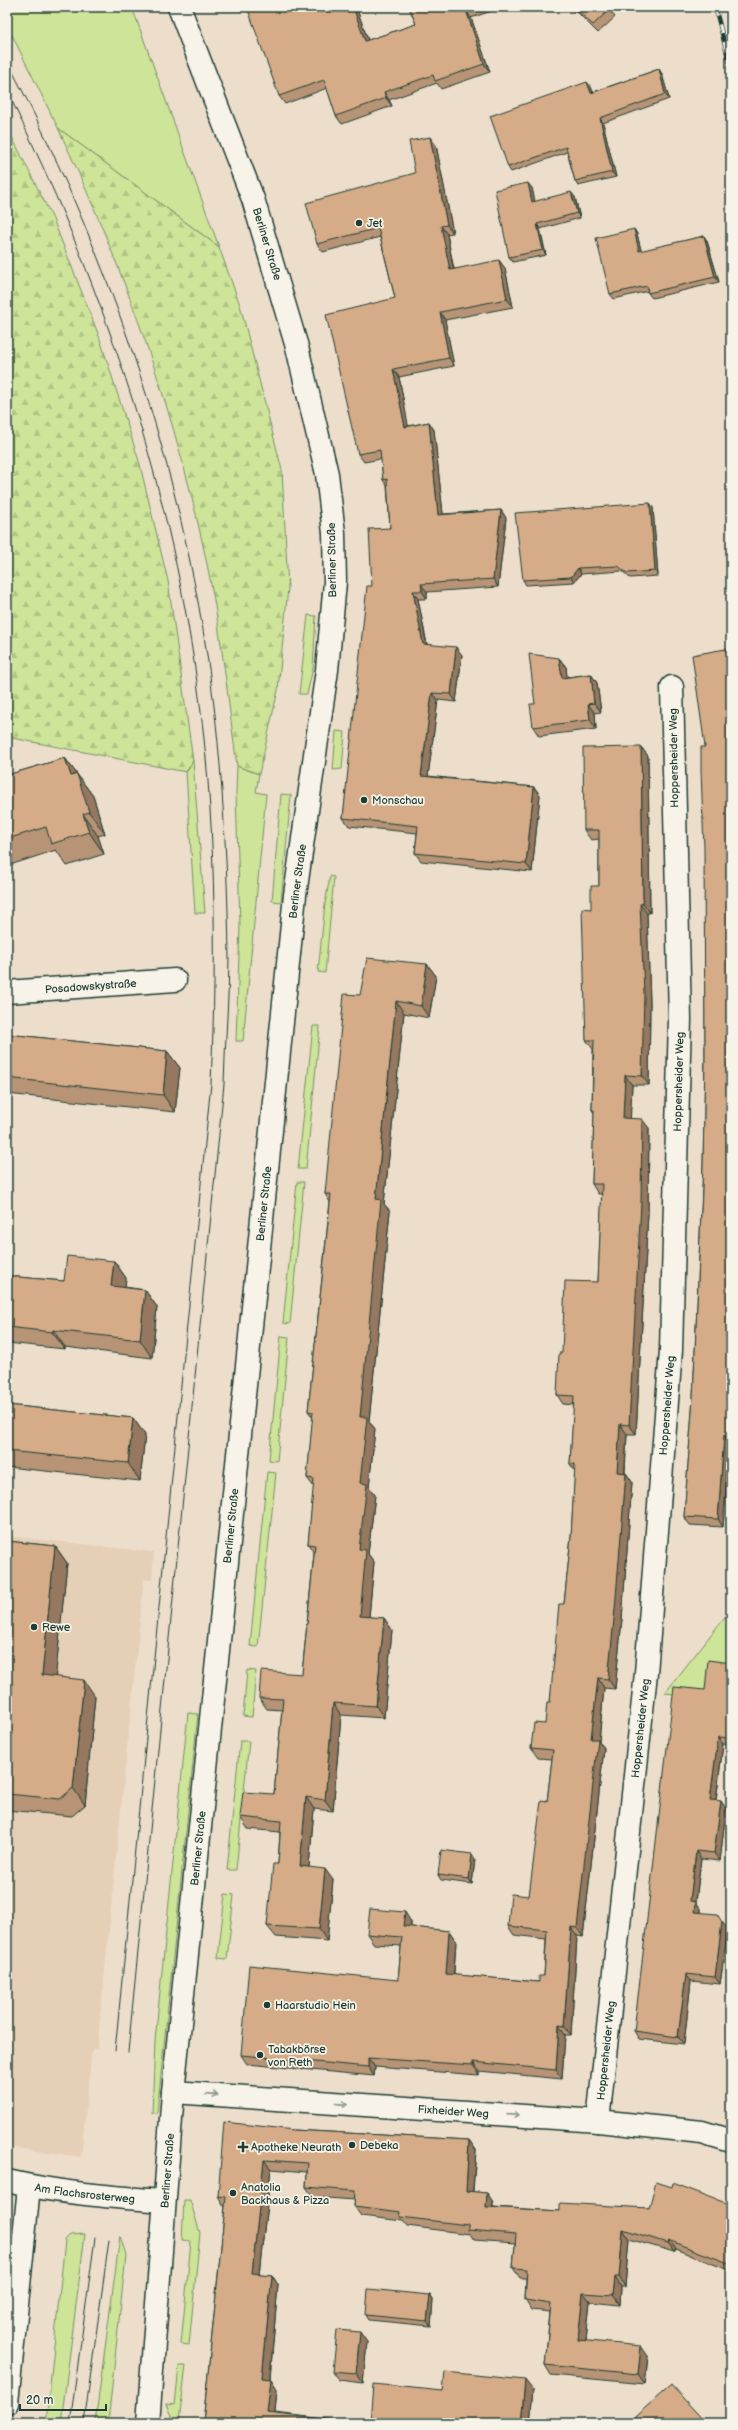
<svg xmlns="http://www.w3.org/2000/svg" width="738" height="2430" viewBox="0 0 738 2430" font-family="'Balsamiq Sans',sans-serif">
	<defs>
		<pattern id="forest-firs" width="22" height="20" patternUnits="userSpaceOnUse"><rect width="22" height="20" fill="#cde499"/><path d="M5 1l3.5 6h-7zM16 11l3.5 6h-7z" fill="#b0c484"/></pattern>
	</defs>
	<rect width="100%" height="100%" fill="#eddecb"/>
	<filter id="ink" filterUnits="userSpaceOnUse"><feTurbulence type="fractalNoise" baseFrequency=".025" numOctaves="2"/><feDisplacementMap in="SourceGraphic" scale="8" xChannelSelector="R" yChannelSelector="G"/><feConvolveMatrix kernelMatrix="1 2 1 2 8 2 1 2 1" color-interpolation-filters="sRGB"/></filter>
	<g filter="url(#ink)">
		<path fill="#e6cfb7" d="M7 1536 154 1552 152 1580 144 1579 97 2049H92L81 2157 7 2147Z"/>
		<g fill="#cde499" stroke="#769066">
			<path d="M7 7H132L219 247 58 128 7 25Z"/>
			<path d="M308 615 316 616 313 668 307 694H299Z"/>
			<path d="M336 731 345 732 342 769 333 770Z"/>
			<path d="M193 761 205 913H195L186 772Z"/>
			<path d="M237 766 259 774 256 792 266 794 243 1041H236L240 925 236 793Z"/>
			<path d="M281 794 291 795 281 902 272 901Z"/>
			<path d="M330 876 334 877 325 973 318 972 325 904Z"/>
			<path d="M313 1026H320L306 1169H298Z"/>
			<path d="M297 1182H304L290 1324 283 1323Z"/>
			<path d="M281 1336 289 1337 277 1461 269 1460Z"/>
			<path d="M267 1472 276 1473 258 1647 250 1646Z"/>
			<path d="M731 1609V1700L665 1693Z"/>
			<path d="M247 1670 256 1671 252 1717 243 1716Z"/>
			<path d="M188 1713 198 1714 157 2113H152L155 2041Z"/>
			<path d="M240 1741H249L236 1870H227Z"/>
			<path d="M225 1894 234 1895 227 1959 218 1958Z"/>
			<path d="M184 2200H190L200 2233 189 2345 181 2344 191 2241 182 2240Z"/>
			<path d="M85 2234 61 2423H46L65 2240 70 2235Z"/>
			<path d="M120 2236 126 2255 108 2423H95Z"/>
			<path d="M179 2366H186L179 2422 171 2416 166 2404 175 2405Z"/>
		</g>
		<g fill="url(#forest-firs)" stroke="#769066">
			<path d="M7 127 53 219 99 336 139 461 168 581 193 761 186 772 7 737Z"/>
			<path d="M58 128 219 247 240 305 282 470 288 588 278 690 259 774 237 766C228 702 222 637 209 574 178 419 125 270 58 128Z"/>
		</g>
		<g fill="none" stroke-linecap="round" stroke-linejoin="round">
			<g stroke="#1f3d34" stroke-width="25">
				<g id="minor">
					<path id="s1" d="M7 992 175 980"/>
					<path id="s2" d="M173 2092 598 2121 702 2132 731 2141"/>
					<path id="s3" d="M598 2121 646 1673 671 1350 680 1019 672 687"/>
					<path id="s4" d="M7 2181C58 2193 111 2197 163 2201"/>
					<path d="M7 2403 29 2187"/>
				</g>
			</g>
			<g stroke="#1f3d34" stroke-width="25">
				<g id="secondary">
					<path id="s5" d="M148 2423 173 2092 295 895 327 670 335 582 334 533 327 474 297 347 253 199 179 7"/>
				</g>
			</g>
			<use href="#minor" stroke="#f7f3e8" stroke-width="22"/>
			<use href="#secondary" stroke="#f7f3e8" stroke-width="22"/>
			<g stroke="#1f3d34" stroke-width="1">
				<path d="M7 61C121 276 200 522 220 765 225 828 228 892 229 956 229 999 225 1041 224 1084L128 2052"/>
				<path d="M7 91C99 277 168 475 197 682 216 815 217 949 211 1083L115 2051"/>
				<path d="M70 2423 95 2238"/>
				<path d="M84 2423 109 2240"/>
			</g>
			<g stroke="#1f3d34" stroke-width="4.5">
				<path id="rail" d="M715 7 731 68"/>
			</g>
			<use href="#rail" stroke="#f7f3e8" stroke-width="3" stroke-dasharray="9" stroke-linecap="butt"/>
		</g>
		<g fill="#b79474" stroke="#1f3d34">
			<path d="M356 7 368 40 416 24 409 7H503L471 18 490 72 441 89 437 83 389 100 392 106 342 124 336 116 327 88 285 104 279 96Z"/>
			<path d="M564 7H607L615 17 598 33 576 11Z"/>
			<path d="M659 69 662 74 669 99 603 123 616 177 578 186 575 181 567 152 511 172 508 167 591 87 593 92Z"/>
			<path d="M436 145 453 233 447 234 454 269 505 268 513 307 445 320 454 366 399 377 408 426 429 422 434 430 443 514 501 510 506 518 498 587 427 592V599H418L427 644 462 655 456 702 438 700 428 776 534 787 540 795 532 872 421 861 415 853 417 833 349 826 343 818 372 586 390 528 387 486 383 480 381 459 364 462 358 454 395 298 380 237 323 252 317 244 415 173Z"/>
			<path d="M532 188 535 202 575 197 580 218 540 229 546 255 513 262 509 257Z"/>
			<path d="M634 229 637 234 641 251 704 236 707 241 719 282 652 298 648 293V291L614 299 610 294Z"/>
			<path d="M650 503 653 508 658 576 630 578 622 571 581 574 574 582 526 585 523 580Z"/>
			<path d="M731 648V1443H730L723 1527 690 1525 684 1517 693 1398 703 1166 705 1058V747Z"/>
			<path d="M559 658 566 667 567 677 591 674 597 683 601 712 595 713 596 729 539 736 533 727 535 704Z"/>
			<path d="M641 747 648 756 650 913H647L650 1003 649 1085H632L630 1118 649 1128 648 1213 636 1434H627L625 1473H626L632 1482 622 1619 615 1689 604 1688 599 1741 604 1748 583 1937 577 1936 571 2035H565L562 2079 479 2071V2075L375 2067 374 2076 247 2064 241 2055 398 1980 401 1946 374 1944 367 1934 411 1922V1927L449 1931 456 1941 454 1975 539 1982 544 1976 546 1939 514 1935 508 1926 529 1896 547 1802 552 1759 538 1758 531 1748 545 1724 550 1702 564 1604 571 1537 575 1471 570 1464 574 1405 563 1404 557 1395 562 1353 598 1282 602 1194H598L592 1184 594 1113 592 1110 593 1049 586 1040 591 909 599 886V839L591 840 584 830Z"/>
			<path d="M65 758 93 796 105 834 98 836 104 854 67 866 56 850 7 866V775Z"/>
			<path d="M427 964 436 976 429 1018 404 1013 384 1204 390 1211 369 1421 375 1429 369 1487 375 1495 368 1554 374 1562 369 1617 384 1618 392 1630 384 1718 341 1715 333 1811 314 1809 309 1867 333 1880 327 1941 276 1937 267 1926 278 1864 280 1832 248 1829 240 1817 274 1794 282 1710 267 1709 259 1698 302 1674 314 1553 308 1544 314 1487 307 1478 313 1418 308 1411 330 1202 325 1194 360 995Z"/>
			<path d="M7 1034 167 1051 180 1068 175 1112 7 1094Z"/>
			<path d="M114 1261 126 1278 125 1287 145 1290 157 1307 152 1358 65 1347V1349L7 1343V1276L64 1281Z"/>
			<path d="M7 1405 133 1418 145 1435 140 1481 7 1467Z"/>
			<path d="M7 1541 55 1546 67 1563 55 1677 95 1696 85 1805 72 1816 7 1810Z"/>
			<path d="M731 1663V1745L723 1744 716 1801H721L726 1809 720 1861 701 1859 696 1902 701 1909V1912L728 1929 720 1984 691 1981 684 2044 639 2039 634 2031Z"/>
			<path d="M472 1854 475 1859 472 1884 441 1880 438 1875Z"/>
			<path d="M294 2130 469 2140 476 2150 473 2192 487 2193 493 2202V2207L560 2211 731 2205V2271L675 2249 674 2252 629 2239 625 2287H621L620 2305 590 2302 586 2341 648 2356 645 2384 551 2375 545 2365 550 2312 531 2310 525 2300 526 2278H520L513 2268 515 2243 474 2240 470 2234 407 2226 403 2221 361 2216 354 2206 355 2200 313 2197 306 2187 307 2172 271 2169 259 2274 272 2275 278 2285 270 2379H271L277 2389 275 2413 351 2422 352 2423H203L225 2206H224L218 2196Z"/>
			<path d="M430 2295 433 2300 431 2326 369 2320 366 2315Z"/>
			<path d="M367 2342 363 2383 339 2380 333 2371Z"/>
			<path d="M532 2389 529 2423H370L443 2391Z"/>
		</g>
		<g fill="#95785e" stroke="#1f3d34">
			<path d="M353 7H356L371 48 365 41Z"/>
			<path d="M466 10 471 18 490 72 484 64Z"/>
			<path d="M659 69 662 74 669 99 665 94Z"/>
			<path d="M587 82 591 87 595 98 591 93Z"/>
			<path d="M384 92 389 100 392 106 386 98Z"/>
			<path d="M600 118 603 123 616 177 612 172Z"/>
			<path d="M430 137 436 145 453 233 447 225Z"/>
			<path d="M528 183 532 188 536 207 532 202Z"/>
			<path d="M571 192 575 197 580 218 577 213Z"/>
			<path d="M537 224 540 229 546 255 543 250Z"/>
			<path d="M441 226 447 234 455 278 450 270Z"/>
			<path d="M634 229 637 234 643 257 639 251Z"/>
			<path d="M704 236 707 241 719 282 715 277Z"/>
			<path d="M499 260 505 268 513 307 507 299Z"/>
			<path d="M440 312 445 320 454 366 449 358Z"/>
			<path d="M393 369 399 377 410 435 405 427Z"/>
			<path d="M429 422 434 430 444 523 438 515Z"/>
			<path d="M650 503 653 508 658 576 655 571Z"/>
			<path d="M501 510 506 518 498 587 493 579Z"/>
			<path d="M578 568 581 574 574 582 571 577Z"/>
			<path d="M421 584 427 592V599L422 591Z"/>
			<path d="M413 591 418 599 428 652 423 644Z"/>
			<path d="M456 647 462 655 456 702 451 694Z"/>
			<path d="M559 658 566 667 568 687 562 678Z"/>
			<path d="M591 674 597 683 601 712 594 703Z"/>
			<path d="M432 693 438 700 427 784 421 776Z"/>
			<path d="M588 704 595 713 596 729 590 720Z"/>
			<path d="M641 747 648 756 650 913 643 903Z"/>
			<path d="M65 758 93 796 105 834 89 812 71 776Z"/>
			<path d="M534 787 540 795 532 872 526 864Z"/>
			<path d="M83 814 98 836 104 854 89 832Z"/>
			<path d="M640 904 647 913 650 1003 649 1085 642 1076Z"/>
			<path d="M427 964 436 976 429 1018 421 1006Z"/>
			<path d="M396 1001 404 1013 384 1204 390 1211 369 1421 375 1429 369 1487 375 1495 368 1554 374 1562 368 1628 360 1616 359 1549 360 1483V1417L376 1199Z"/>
			<path d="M167 1051 180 1068 175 1112 163 1095Z"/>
			<path d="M625 1075 632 1085 630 1128 623 1118Z"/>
			<path d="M642 1119 649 1128 648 1213 636 1434 629 1425Z"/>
			<path d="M114 1261 126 1278 123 1303 111 1286Z"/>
			<path d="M145 1290 157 1307 152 1358 140 1340Z"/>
			<path d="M53 1330 65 1347V1349L52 1332Z"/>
			<path d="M133 1418 145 1435 140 1481 128 1463Z"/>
			<path d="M620 1424 627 1434 624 1482 617 1472Z"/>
			<path d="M724 1435 730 1443 723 1527 718 1519Z"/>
			<path d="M626 1473 632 1482 622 1619 615 1689 608 1679Z"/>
			<path d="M55 1546 67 1563 54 1692 42 1675Z"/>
			<path d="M384 1618 392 1630 384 1718 376 1706Z"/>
			<path d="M598 1678 604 1688 599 1741 604 1748 583 1937 577 1928 591 1739Z"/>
			<path d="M84 1680 95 1696 85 1805 73 1788Z"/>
			<path d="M333 1703 341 1715 333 1811 325 1800Z"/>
			<path d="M718 1737 723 1744 715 1808 710 1800Z"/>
			<path d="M306 1797 314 1809 308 1878 300 1866Z"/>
			<path d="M721 1801 726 1809 720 1861 714 1853Z"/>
			<path d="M696 1851 701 1859 695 1908 690 1901Z"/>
			<path d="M472 1854 475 1859 472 1884 469 1879Z"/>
			<path d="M325 1869 333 1880 327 1941 319 1929Z"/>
			<path d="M696 1902 701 1909 700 1919 695 1912Z"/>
			<path d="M405 1912 411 1922 410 1935 403 1926Z"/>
			<path d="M722 1922 728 1929 720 1984 715 1977Z"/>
			<path d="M571 1927 577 1936 571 2035 564 2026Z"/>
			<path d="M449 1931 456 1941 453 1984 446 1974Z"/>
			<path d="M686 1974 691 1981 684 2044 678 2037Z"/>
			<path d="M559 2025 565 2035 562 2079 556 2070Z"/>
			<path d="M368 2058 375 2067 374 2076 368 2067Z"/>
			<path d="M473 2062 479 2071V2075L473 2065Z"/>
			<path d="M469 2140 476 2150 472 2200 466 2191Z"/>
			<path d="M264 2160 271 2169 258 2282 252 2273Z"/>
			<path d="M487 2193 493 2202 492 2216 486 2207Z"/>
			<path d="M623 2229 629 2239 625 2287 619 2277Z"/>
			<path d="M668 2240 675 2249 674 2252 667 2243Z"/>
			<path d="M272 2275 278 2285 269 2388 262 2378Z"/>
			<path d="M615 2277 621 2287 620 2305 613 2295Z"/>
			<path d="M583 2293 590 2302 585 2350 578 2340Z"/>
			<path d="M430 2295 433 2300 431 2326 427 2321Z"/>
			<path d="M360 2332 367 2342 363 2383 356 2373Z"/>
			<path d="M641 2346 648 2356 645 2384 638 2374Z"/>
			<path d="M271 2379 277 2389 274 2422 267 2413Z"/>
			<path d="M525 2380 532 2389 529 2423H521Z"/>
		</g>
		<g fill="#d5ac87" stroke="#1f3d34">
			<path d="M247 7H353L365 41 416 24 409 7H475L466 10 484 64 435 81 433 75 384 92 386 98 336 116 324 80 279 96Z"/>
			<path d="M574 7H607L610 9 593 25Z"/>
			<path d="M659 69 665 94 600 118 612 172 575 181 566 147 508 167 490 116 587 82 591 93Z"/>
			<path d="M430 137 447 225 441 226 450 270 499 260 507 299 440 312 449 358 393 369 405 427 429 422 438 515 501 510 493 579 421 584 422 591H413L423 644 456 647 451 694 432 693 421 776 534 787 526 864 415 853 418 826 343 818 367 586H372L369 529 390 528 387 479 383 480 380 450 358 454 326 315 395 298 378 228 317 244 306 203 415 173 409 141Z"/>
			<path d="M528 183 532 202 571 192 577 213 537 224 543 250 509 257 495 190Z"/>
			<path d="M634 229 639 251 704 236 715 277 648 293 647 286 610 294 596 238Z"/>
			<path d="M650 503 655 571 627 573 618 566 578 568 571 577 523 580 515 513Z"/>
			<path d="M731 648V1436L724 1435 718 1519 684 1517 693 1398 703 1166 705 1058 704 848 701 771V747H705L692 655Z"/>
			<path d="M529 654 559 658 562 678 591 674 594 703 588 704 590 720 533 727 530 704H535Z"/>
			<path d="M641 747 643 903 640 904 644 993 642 1076 625 1075 623 1118 642 1119 641 1203 629 1425 620 1424 617 1472 626 1473 615 1609 608 1679 598 1678 591 1739H598L577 1928 571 1927 564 2026 559 2025 556 2070 473 2062V2065L368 2058V2067L241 2055 249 1965 398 1980 402 1937 367 1934 370 1909 405 1912 403 1926 449 1931 446 1974 539 1982V1976H544L547 1930 508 1926 511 1894 529 1896 541 1801 547 1802 553 1750 531 1748 534 1723 545 1724 547 1702H550L559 1604H564L571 1537 575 1464H570L574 1396 557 1395 559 1353H562L565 1281 598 1282 602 1184H592L594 1110H592L594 1040H586L582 908 591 909V886H599V830H584L583 748Z"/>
			<path d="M65 758 71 776 77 774 89 812 83 814 89 832 51 844 46 827 7 839V775Z"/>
			<path d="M367 958 427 964 421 1006 396 1001 376 1199 381 1200 360 1417H367L360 1483 367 1484 359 1549 366 1550 360 1616 384 1618 376 1706 333 1703 325 1800 306 1797 300 1866 325 1869 319 1929 267 1926 273 1864H278L281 1821 240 1817 243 1792 274 1794 283 1699 259 1698 261 1671 302 1674 315 1545 308 1544 314 1479 307 1478 313 1412 308 1411 331 1194H325L344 994 360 995Z"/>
			<path d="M7 1034 167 1051 163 1095 7 1078Z"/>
			<path d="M67 1256 114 1261 111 1286 145 1290 140 1340 53 1330 52 1332 7 1327V1276L64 1281Z"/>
			<path d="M7 1405 133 1418 128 1463 7 1451Z"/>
			<path d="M7 1541 55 1546 42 1675 84 1680 73 1788 60 1799 7 1794Z"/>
			<path d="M708 1660 731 1663V1738L718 1737 710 1800 721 1801 714 1853 696 1851 690 1901 696 1902 695 1912 717 1914 722 1922 715 1977 686 1974 678 2037 634 2031 674 1687 705 1690Z"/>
			<path d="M441 1850 472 1854 469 1879 438 1875Z"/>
			<path d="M224 2122 294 2130 469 2140 466 2191 487 2193 486 2207 560 2211V2203L649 2208 656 2182 672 2187 673 2183 731 2205V2264L668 2240 667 2243 623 2229 619 2277H615L613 2295 583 2293 578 2340 641 2346 638 2374 545 2365 551 2304 525 2300 527 2269 513 2268 516 2234 468 2230V2225L400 2217 401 2212 354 2206 355 2191 306 2187 308 2163 264 2160 252 2273 272 2275 262 2378 271 2379 267 2413 351 2422V2423H203L226 2197 218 2196Z"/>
			<path d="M368 2289 430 2295 427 2321 366 2315Z"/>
			<path d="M337 2330 360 2332 356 2373 333 2371Z"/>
			<path d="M445 2372 525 2380 521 2423H454L440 2421 439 2423H370L373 2384 443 2391Z"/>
			<path d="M671 2385 706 2423H628Z"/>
		</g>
		<defs><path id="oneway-shaft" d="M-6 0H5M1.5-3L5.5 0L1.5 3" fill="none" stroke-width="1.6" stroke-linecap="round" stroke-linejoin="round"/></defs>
		<g stroke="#8b988e">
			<use href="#oneway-shaft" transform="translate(212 2095) rotate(4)"/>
			<use href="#oneway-shaft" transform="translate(342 2104) rotate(4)"/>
			<use href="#oneway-shaft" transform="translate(513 2115) rotate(4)"/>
		</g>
	</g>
	<g fill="#1f3d34" stroke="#f7f3e8" stroke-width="1.5">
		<circle cx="359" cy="223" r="4"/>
		<circle cx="364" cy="800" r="4"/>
		<circle cx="34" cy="1627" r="4"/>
		<circle cx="267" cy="2005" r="4"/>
		<circle cx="260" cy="2055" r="4"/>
		<circle cx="352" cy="2145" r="4"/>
		<path d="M241 2141h4v4h4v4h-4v4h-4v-4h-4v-4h4z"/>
		<circle cx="233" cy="2193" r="4"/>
	</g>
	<g text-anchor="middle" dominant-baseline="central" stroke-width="3.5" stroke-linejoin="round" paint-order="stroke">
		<g font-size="11" fill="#1f3d34" stroke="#f7f3e8" text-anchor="start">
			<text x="367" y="223">Jet</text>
			<text x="372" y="800">Monschau</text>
			<text x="42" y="1627">Rewe</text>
			<text x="275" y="2005">Haarstudio Hein</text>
			<text x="268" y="2049">Tabakbörse<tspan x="268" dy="13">von Reth</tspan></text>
			<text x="360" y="2145">Debeka</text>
			<text x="251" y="2147">Apotheke Neurath</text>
			<text x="241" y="2187">Anatolia<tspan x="241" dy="13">Backhaus &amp; Pizza</tspan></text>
		</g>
		<g font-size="11" fill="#1f3d34" stroke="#f7f3e8">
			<text transform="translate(267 244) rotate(73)">Berliner Straße</text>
			<text transform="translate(332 560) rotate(-91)">Berliner Straße</text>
			<text transform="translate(674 758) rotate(-91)">Hoppersheider Weg</text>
			<text stroke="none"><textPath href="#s5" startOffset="1549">Berliner Straße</textPath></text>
			<text stroke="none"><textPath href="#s1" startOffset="84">Posadowskystraße</textPath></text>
			<text stroke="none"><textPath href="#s3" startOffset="1043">Hoppersheider Weg</textPath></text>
			<text stroke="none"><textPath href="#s5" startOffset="1225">Berliner Straße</textPath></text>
			<text stroke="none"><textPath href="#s3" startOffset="719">Hoppersheider Weg</textPath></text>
			<text stroke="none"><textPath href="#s5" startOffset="901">Berliner Straße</textPath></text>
			<text stroke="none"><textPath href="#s3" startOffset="395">Hoppersheider Weg</textPath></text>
			<text stroke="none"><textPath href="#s5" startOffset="577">Berliner Straße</textPath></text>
			<text stroke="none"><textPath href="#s3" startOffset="71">Hoppersheider Weg</textPath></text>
			<text stroke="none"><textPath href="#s2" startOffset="281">Fixheider Weg</textPath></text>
			<text stroke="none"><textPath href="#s5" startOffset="253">Berliner Straße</textPath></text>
			<text stroke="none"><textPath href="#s4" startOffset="79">Am Flachsrosterweg</textPath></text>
		</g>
	</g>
	<rect width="738" height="2430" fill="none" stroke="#f7f3e8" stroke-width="24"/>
	<rect x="12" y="12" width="714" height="2406" fill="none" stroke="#1f3d34" stroke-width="1.5" filter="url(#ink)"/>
	<path d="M20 2404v6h86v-6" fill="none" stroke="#1f3d34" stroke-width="2"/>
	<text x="26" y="2404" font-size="12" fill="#1f3d34" stroke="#f7f3e8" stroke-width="3" paint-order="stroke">20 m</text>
</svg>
